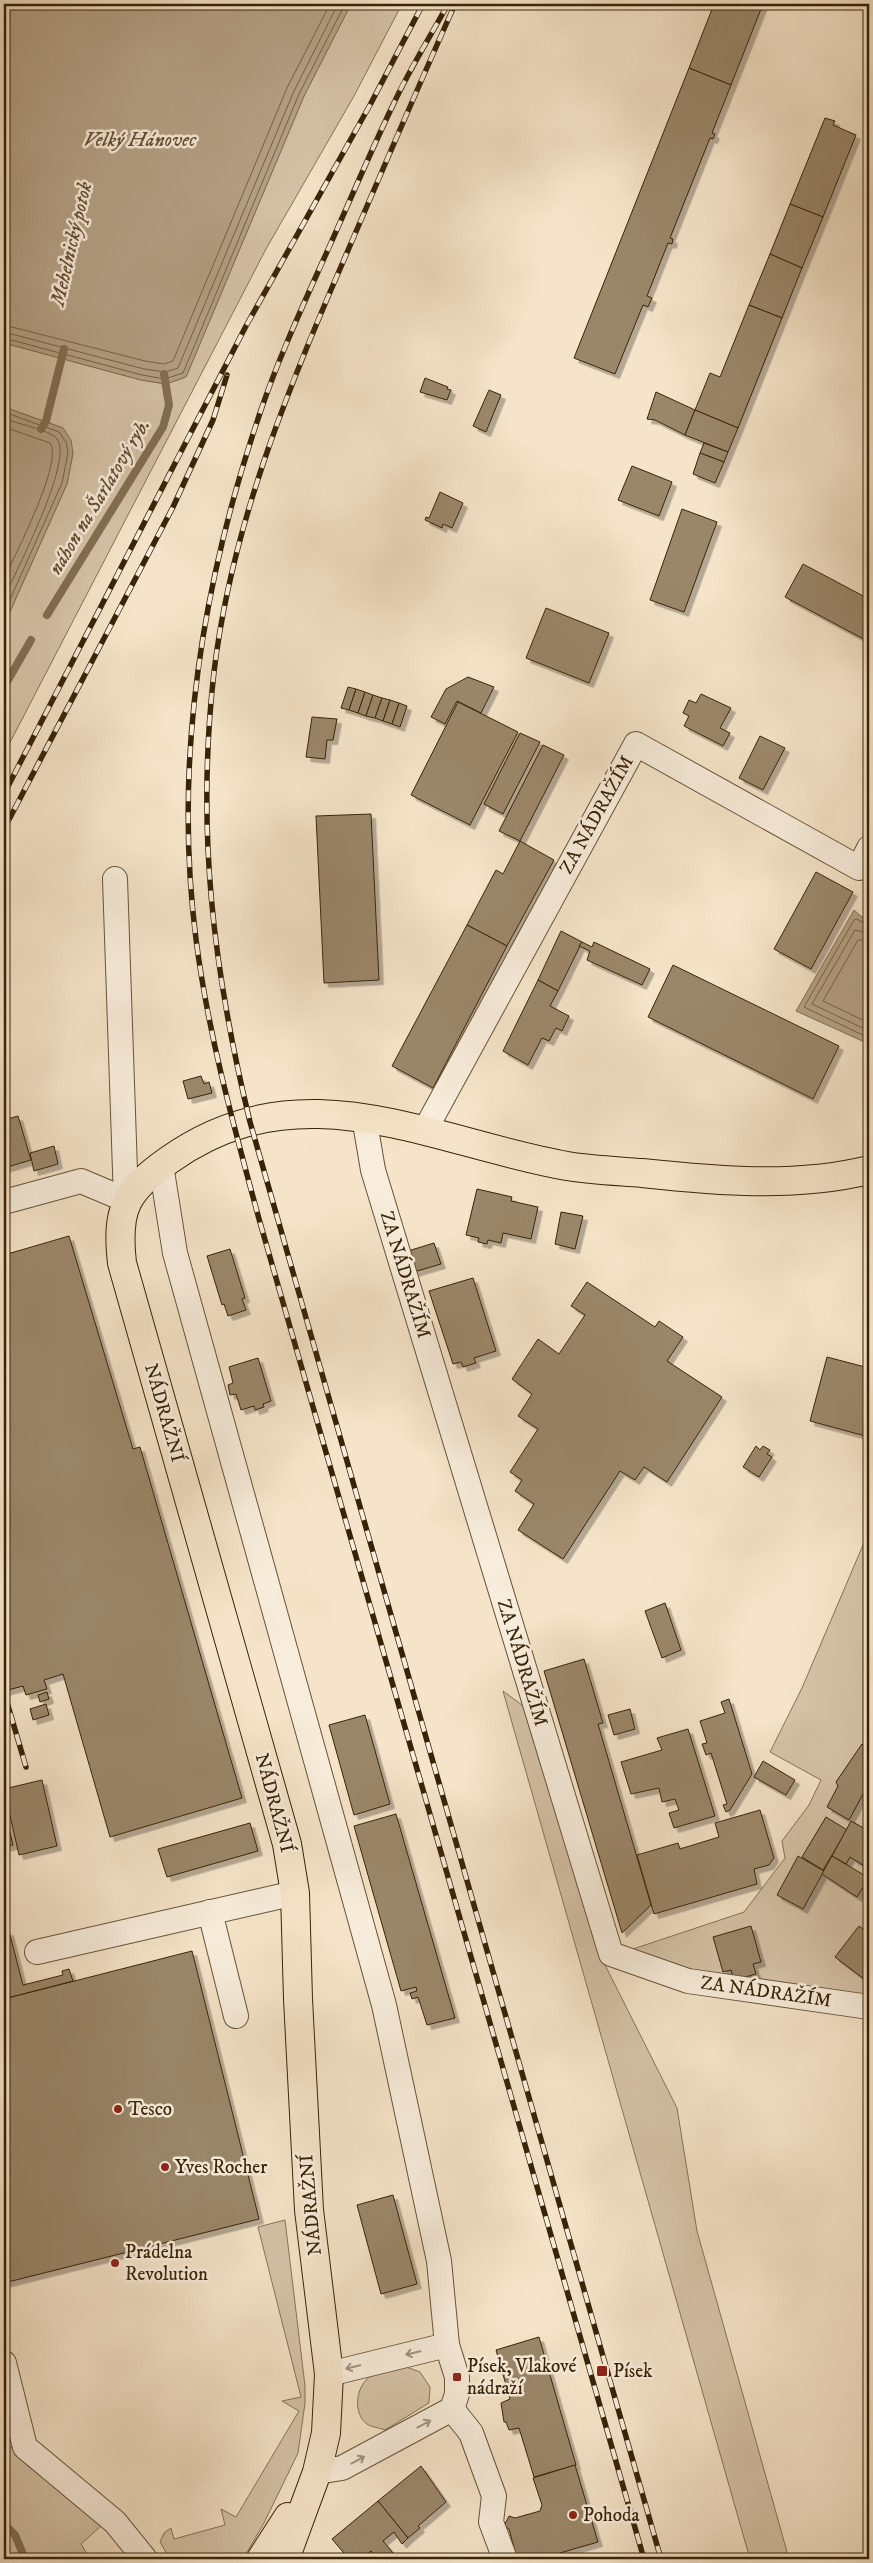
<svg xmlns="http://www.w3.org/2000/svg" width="873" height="2563" viewBox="0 0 873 2563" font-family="'IM FELL DW Pica',serif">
	<defs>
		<filter id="shadow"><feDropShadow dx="4.5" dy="4.5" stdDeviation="0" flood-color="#0004"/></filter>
	</defs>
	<rect width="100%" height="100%" fill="#f5e4c9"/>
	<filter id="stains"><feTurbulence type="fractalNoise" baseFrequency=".004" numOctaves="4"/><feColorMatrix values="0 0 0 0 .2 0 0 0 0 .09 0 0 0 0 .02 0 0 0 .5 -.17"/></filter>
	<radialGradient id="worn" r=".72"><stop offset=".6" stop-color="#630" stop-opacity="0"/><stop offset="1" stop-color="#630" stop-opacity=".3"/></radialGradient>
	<g fill="#d5c3a8" stroke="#867357">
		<path d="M351 4H402L354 96 266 249 4 754V625L67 484 73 453 63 428 4 407V343L141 380 166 384 186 377 304 96Z"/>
		<path d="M869 1531V2007L751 1991 627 1951 744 1912 785 1858 782 1841 809 1805 821 1780 770 1752 802 1688Z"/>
		<path d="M503 1691 526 1708 599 1953 677 2108 697 2231 789 2559H750Z"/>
		<path d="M285 2220 305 2386V2403L298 2453 264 2523 243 2559H170L160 2542 164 2533 171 2528 174 2539 225 2525 221 2509 236 2517 299 2411 282 2401 301 2397 258 2227Z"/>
		<path d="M406 2367 420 2372 430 2387 429 2403 385 2430C380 2428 371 2427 367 2424 352 2413 356 2385 371 2376 381 2371 395 2370 406 2367Z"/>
		<path d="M16 2446 27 2465 102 2525 81 2544 90 2559H4V2449Z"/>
	</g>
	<g fill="#b5a287" stroke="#836f53">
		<path d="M4 4H351L304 96 186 377 166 384 141 380 4 343Z"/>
		<path d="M4 407 63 428 71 440 73 453 67 484 4 625Z"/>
		<path d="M854 910 869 923V1044L796 1011Z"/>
	</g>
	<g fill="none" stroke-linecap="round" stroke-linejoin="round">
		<g stroke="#766246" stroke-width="1">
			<path d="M4 325 145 361 164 364 173 361 287 88 330 4"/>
			<path d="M4 332 144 369 165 372 178 368 294 91 338 4"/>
			<path d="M4 338 142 375 165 379 183 373 299 94 345 4"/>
			<path d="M4 412 59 432 66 442 68 453 62 483 4 613"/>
			<path d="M4 419C16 423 50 430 57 439 74 460 16 571 4 598"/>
			<path d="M4 427 50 443C64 461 14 557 4 579"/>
			<path d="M869 926 857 919 854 920 804 1007 869 1038"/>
			<path d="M869 933 855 930 812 1004 869 1031"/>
			<path d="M869 940H858L823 1001 869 1023"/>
		</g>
		<g stroke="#836f53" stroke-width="8">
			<path d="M41 429 46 421 64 349"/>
			<path d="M47 615 163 427 169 405 164 374"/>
			<path d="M4 687 31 640"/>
			<path d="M4 2524 15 2535 25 2559"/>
		</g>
	</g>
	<g fill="#9a876b" stroke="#382306" filter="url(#shadow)">
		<path d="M714 4H763L731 85 689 68Z"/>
		<path d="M689 68 731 85 712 133 715 134 713 139 710 138 670 238 673 239 672 244 668 243 647 296 652 298 648 307 643 305 615 374 574 358Z"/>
		<path d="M825 118 835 121 833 125 856 135 823 217 790 204Z"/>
		<path d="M790 204 823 217 802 268 770 254Z"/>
		<path d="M770 254 802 268 782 318 749 305Z"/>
		<path d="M749 305 782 318 738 428 695 410 710 373 720 377Z"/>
		<path d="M425 378 448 387 447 389 451 390 447 400 420 392Z"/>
		<path d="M489 390 501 395 486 432 473 426Z"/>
		<path d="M656 392 695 410 685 435 655 420 647 419Z"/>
		<path d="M695 410 738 428 728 452 685 435Z"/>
		<path d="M704 443 728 452 724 462 700 453Z"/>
		<path d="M700 453 724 462 715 483 693 474Z"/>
		<path d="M632 466 672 482 659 516 618 500Z"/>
		<path d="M440 492 463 503 452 528 443 524 442 528 425 520 426 517 429 518Z"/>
		<path d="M682 509 717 522 684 612 650 600Z"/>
		<path d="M803 564 869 599V642L785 597Z"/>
		<path d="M546 608 609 633 589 683 526 658Z"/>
		<path d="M468 677 494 687 481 713 457 701 445 724 431 717 446 689Z"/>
		<path d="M348 687 356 689 349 710 341 708Z"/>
		<path d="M356 689 365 692 358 713 349 710Z"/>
		<path d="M365 692 373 695 366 716 358 713Z"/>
		<path d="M701 694 731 708 720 728 730 733 723 746 684 726 689 716 683 713 689 700 696 703Z"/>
		<path d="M373 695 382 698 375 718 366 716Z"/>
		<path d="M382 698 390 700 383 721 375 718Z"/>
		<path d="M390 700 399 703 392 724 383 721Z"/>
		<path d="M458 702 518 732 470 825 411 795Z"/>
		<path d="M399 703 407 706 400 727 392 724Z"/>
		<path d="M312 717 337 719 333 740H327L325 759 306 757Z"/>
		<path d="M520 733 540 742 503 814 484 804Z"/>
		<path d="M760 736 785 748 763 790 739 778Z"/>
		<path d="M543 745 564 755 520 841 499 831Z"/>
		<path d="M371 814 379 980 324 983 316 816Z"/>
		<path d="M520 841 554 860 507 946 467 925 496 870 503 874Z"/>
		<path d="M816 872 853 892 811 969 774 949Z"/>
		<path d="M467 925 507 946 433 1088 392 1066Z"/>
		<path d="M561 931 582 942 558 991 538 980Z"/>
		<path d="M582 942 592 947 594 942 650 969 642 985 587 960 590 951 579 946Z"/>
		<path d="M673 965 839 1046 813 1099 648 1017Z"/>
		<path d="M538 980 558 991 550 1006 569 1016 562 1031 556 1028 549 1041 542 1038 528 1065 503 1051Z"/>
		<path d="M201 1076 204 1084 209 1082 212 1093 188 1099 183 1081Z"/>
		<path d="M18 1116 31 1160 4 1168V1120Z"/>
		<path d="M54 1146 58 1164 34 1171 30 1153Z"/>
		<path d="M477 1189 512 1197 511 1201 538 1207 531 1239 503 1233 501 1243 488 1240 487 1244 478 1242 479 1238 466 1235Z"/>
		<path d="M561 1212 583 1216 575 1249 555 1244Z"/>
		<path d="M69 1236 133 1449 140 1447 242 1798 110 1837 63 1674 44 1680 47 1689 26 1695 23 1686 4 1691V1255Z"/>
		<path d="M434 1243 441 1264 414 1272 408 1251Z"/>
		<path d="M230 1249 245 1298 242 1299 246 1310 228 1316 224 1304 222 1305 207 1256Z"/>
		<path d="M473 1278 496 1351 474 1358 476 1363 463 1367 461 1362 453 1364 429 1291Z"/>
		<path d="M587 1282 655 1327 659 1321 683 1337 667 1361 722 1397 667 1482 644 1467 635 1480 620 1471 563 1559 518 1530 534 1504 515 1491 522 1480 510 1472 538 1429 518 1416 532 1394 512 1379 538 1339 559 1354 585 1315 571 1306Z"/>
		<path d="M827 1357 869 1368V1437L810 1421Z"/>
		<path d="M258 1358 271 1401 263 1404 264 1407 255 1410 254 1406 241 1410 236 1394 230 1395 228 1385 233 1383 229 1367Z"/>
		<path d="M756 1446 760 1450 763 1446 770 1450 767 1454 772 1457 759 1477 743 1467Z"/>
		<path d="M665 1603 681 1650 662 1658 645 1611Z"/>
		<path d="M584 1659 603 1723 598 1724 651 1905 622 1933 544 1671Z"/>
		<path d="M47 1692 49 1699 40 1702 38 1695Z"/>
		<path d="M729 1699 752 1774 730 1810 726 1812 723 1805 727 1804 711 1753 706 1755 702 1744 707 1743 700 1721 725 1713 721 1702Z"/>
		<path d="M46 1704 49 1715 33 1720 30 1709Z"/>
		<path d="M630 1709 635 1729 614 1735 608 1715Z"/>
		<path d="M365 1715 390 1804 354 1815 329 1725Z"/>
		<path d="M688 1729 715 1816 674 1828 669 1813 679 1810 675 1799 662 1802 659 1788 631 1794 621 1762 662 1750 657 1738Z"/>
		<path d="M862 1744 869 1748V1783L849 1820 827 1807 838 1786 836 1782Z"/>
		<path d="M763 1761 795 1780 786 1795 754 1777Z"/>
		<path d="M42 1780 57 1846 19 1855 4 1789Z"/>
		<path d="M4 1809 13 1845 4 1847Z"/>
		<path d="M760 1810 774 1858 769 1865 754 1869 757 1884 654 1914 637 1855 678 1843 680 1849 719 1837 715 1823Z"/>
		<path d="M396 1814 455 2018 427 2025 418 1997 412 1999 410 1993 417 1991 416 1987 401 1991 354 1826Z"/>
		<path d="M826 1817 847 1830 823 1870 802 1857Z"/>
		<path d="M851 1821 869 1831V1869L850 1857 846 1864 832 1856Z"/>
		<path d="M250 1823 258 1851 167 1877 158 1849Z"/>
		<path d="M798 1856 824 1871 803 1909 777 1895Z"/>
		<path d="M832 1856 869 1878 857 1897 822 1874Z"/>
		<path d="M751 1926 761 1962 753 1964 756 1974 734 1980 731 1970 723 1972 713 1937Z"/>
		<path d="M859 1926 869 1933V1973L864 1979 835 1957Z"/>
		<path d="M9 1931 23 1985 63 1975 62 1971 69 1969 73 1981 4 1999V1933Z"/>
		<path d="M192 1951 259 2219 4 2283V1999Z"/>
		<path d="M393 2195 417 2284 381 2294 357 2205Z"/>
		<path d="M539 2337 576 2465 534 2477 519 2428 509 2430 506 2422H504L501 2403 510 2399 496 2350Z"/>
		<path d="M575 2465 598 2542 560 2553V2556L553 2559H517L509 2529 504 2526 509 2516 515 2518 540 2511 542 2505 533 2478Z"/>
		<path d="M421 2466 446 2502 418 2526 420 2528 408 2538 378 2501Z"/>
		<path d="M378 2501 408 2538 402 2544 394 2532 383 2541 393 2553 390 2559H378L371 2551 360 2559H349L332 2539Z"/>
	</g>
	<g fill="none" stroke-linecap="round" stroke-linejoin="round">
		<g stroke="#675337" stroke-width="26">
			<g id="minor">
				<path d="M364 1117 373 1170 611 1954 688 1981 869 2007"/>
				<path d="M425 1130 636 744 859 868 869 848"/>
				<path d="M161 1165 175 1253 384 2005 439 2261 447 2345 457 2377V2394L452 2409 342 2468 317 2472"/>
				<path d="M4 1202 81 1181 126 1200 115 879"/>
				<path d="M210 1912 236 2016"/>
				<path d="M37 1952 295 1893"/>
				<path d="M4 2363 25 2447 115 2522 145 2559"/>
				<path d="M329 2374 447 2345"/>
				<path d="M452 2409 471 2433 494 2496 491 2522 505 2559"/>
			</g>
		</g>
		<g stroke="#382306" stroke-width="30">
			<g id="major">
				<path d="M261 2559 288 2517"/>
				<path d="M285 2559 317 2472 326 2433 329 2374 309 2210 298 1999 295 1893 287 1844 122 1263C116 1210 125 1191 169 1160 301 1066 428 1141 567 1166 591 1170 617 1171 642 1173 717 1181 795 1188 869 1170"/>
			</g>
		</g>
		<use href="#minor" stroke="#f8eddc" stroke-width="24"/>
		<use href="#major" stroke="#f5e4c9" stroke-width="28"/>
		<g stroke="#382306" stroke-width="5.5">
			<g id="rail">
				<path d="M448 4C430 37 409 70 393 105 371 151 351 198 330 245 306 299 280 354 261 410 203 579 173 760 196 939 208 1034 234 1127 259 1219L644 2559"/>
				<path d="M452 11C415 94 379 178 343 262 286 393 231 529 214 672 196 830 213 969 250 1122L661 2559"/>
				<path d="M4 794 246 326 370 105 423 4"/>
				<path d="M4 829 173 507 213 420 227 375"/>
				<path d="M4 1692 26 1767"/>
			</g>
		</g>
		<use href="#rail" stroke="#f8eddc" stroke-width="4" stroke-dasharray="11" stroke-linecap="butt"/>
	</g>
	<defs><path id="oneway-shaft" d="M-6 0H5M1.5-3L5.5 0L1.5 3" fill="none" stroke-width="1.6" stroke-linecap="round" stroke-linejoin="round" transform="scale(1.25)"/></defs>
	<g stroke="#a2927c">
		<use href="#oneway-shaft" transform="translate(413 2353) rotate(167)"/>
		<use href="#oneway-shaft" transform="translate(353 2367) rotate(166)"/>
		<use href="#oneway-shaft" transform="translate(424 2424) rotate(-28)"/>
		<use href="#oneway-shaft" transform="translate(358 2460) rotate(-29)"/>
	</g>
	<g fill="#8f2418" stroke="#f8eddc" stroke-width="2">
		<circle cx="118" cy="2109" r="5"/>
		<circle cx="165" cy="2167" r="5"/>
		<circle cx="115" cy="2263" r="5"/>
		<rect x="596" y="2365" width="12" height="12" rx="2.5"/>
		<rect x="452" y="2372" width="10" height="10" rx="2.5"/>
		<circle cx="573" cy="2515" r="5"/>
	</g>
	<g text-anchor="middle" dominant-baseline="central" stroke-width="5" stroke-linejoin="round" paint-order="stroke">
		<g font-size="19" fill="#382306" stroke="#f8eddc">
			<text transform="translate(597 815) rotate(-61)">ZA NÁDRAŽÍM</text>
			<text transform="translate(405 1275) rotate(73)">ZA NÁDRAŽÍM</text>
			<text transform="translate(164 1413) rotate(74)">NÁDRAŽNÍ</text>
			<text transform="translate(522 1663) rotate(73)">ZA NÁDRAŽÍM</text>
			<text transform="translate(274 1803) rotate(75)">NÁDRAŽNÍ</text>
			<text transform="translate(766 1992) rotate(8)">ZA NÁDRAŽÍM</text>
			<text transform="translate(311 2205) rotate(-95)">NÁDRAŽNÍ</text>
		</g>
		<g font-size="19" fill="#382306" stroke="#f8eddc" text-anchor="start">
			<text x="128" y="2109">Tesco</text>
			<text x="175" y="2167">Yves Rocher</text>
			<text x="125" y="2252">Prádelna<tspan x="125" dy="22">Revolution</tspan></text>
			<text x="467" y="2366">Písek, Vlakové<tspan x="467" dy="22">nádraží</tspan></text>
			<text x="613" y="2371">Písek</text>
			<text x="583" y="2515">Pohoda</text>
		</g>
		<g font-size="20" font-style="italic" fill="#644f33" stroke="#f8eddc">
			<text x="140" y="140">Velký Hánovec</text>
			<text transform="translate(72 244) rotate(-77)">Mehelnický potok</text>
			<text transform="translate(100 497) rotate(-59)">náhon na Šarlatový ryb.</text>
		</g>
	</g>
	<rect width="873" height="2563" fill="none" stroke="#f5e4c9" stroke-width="20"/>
	<rect x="5" y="5" width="863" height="2553" fill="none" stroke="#382306" stroke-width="2.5"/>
	<rect x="10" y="10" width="853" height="2543" fill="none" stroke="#382306"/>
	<rect width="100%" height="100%" filter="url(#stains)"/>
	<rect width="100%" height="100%" fill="url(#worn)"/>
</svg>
